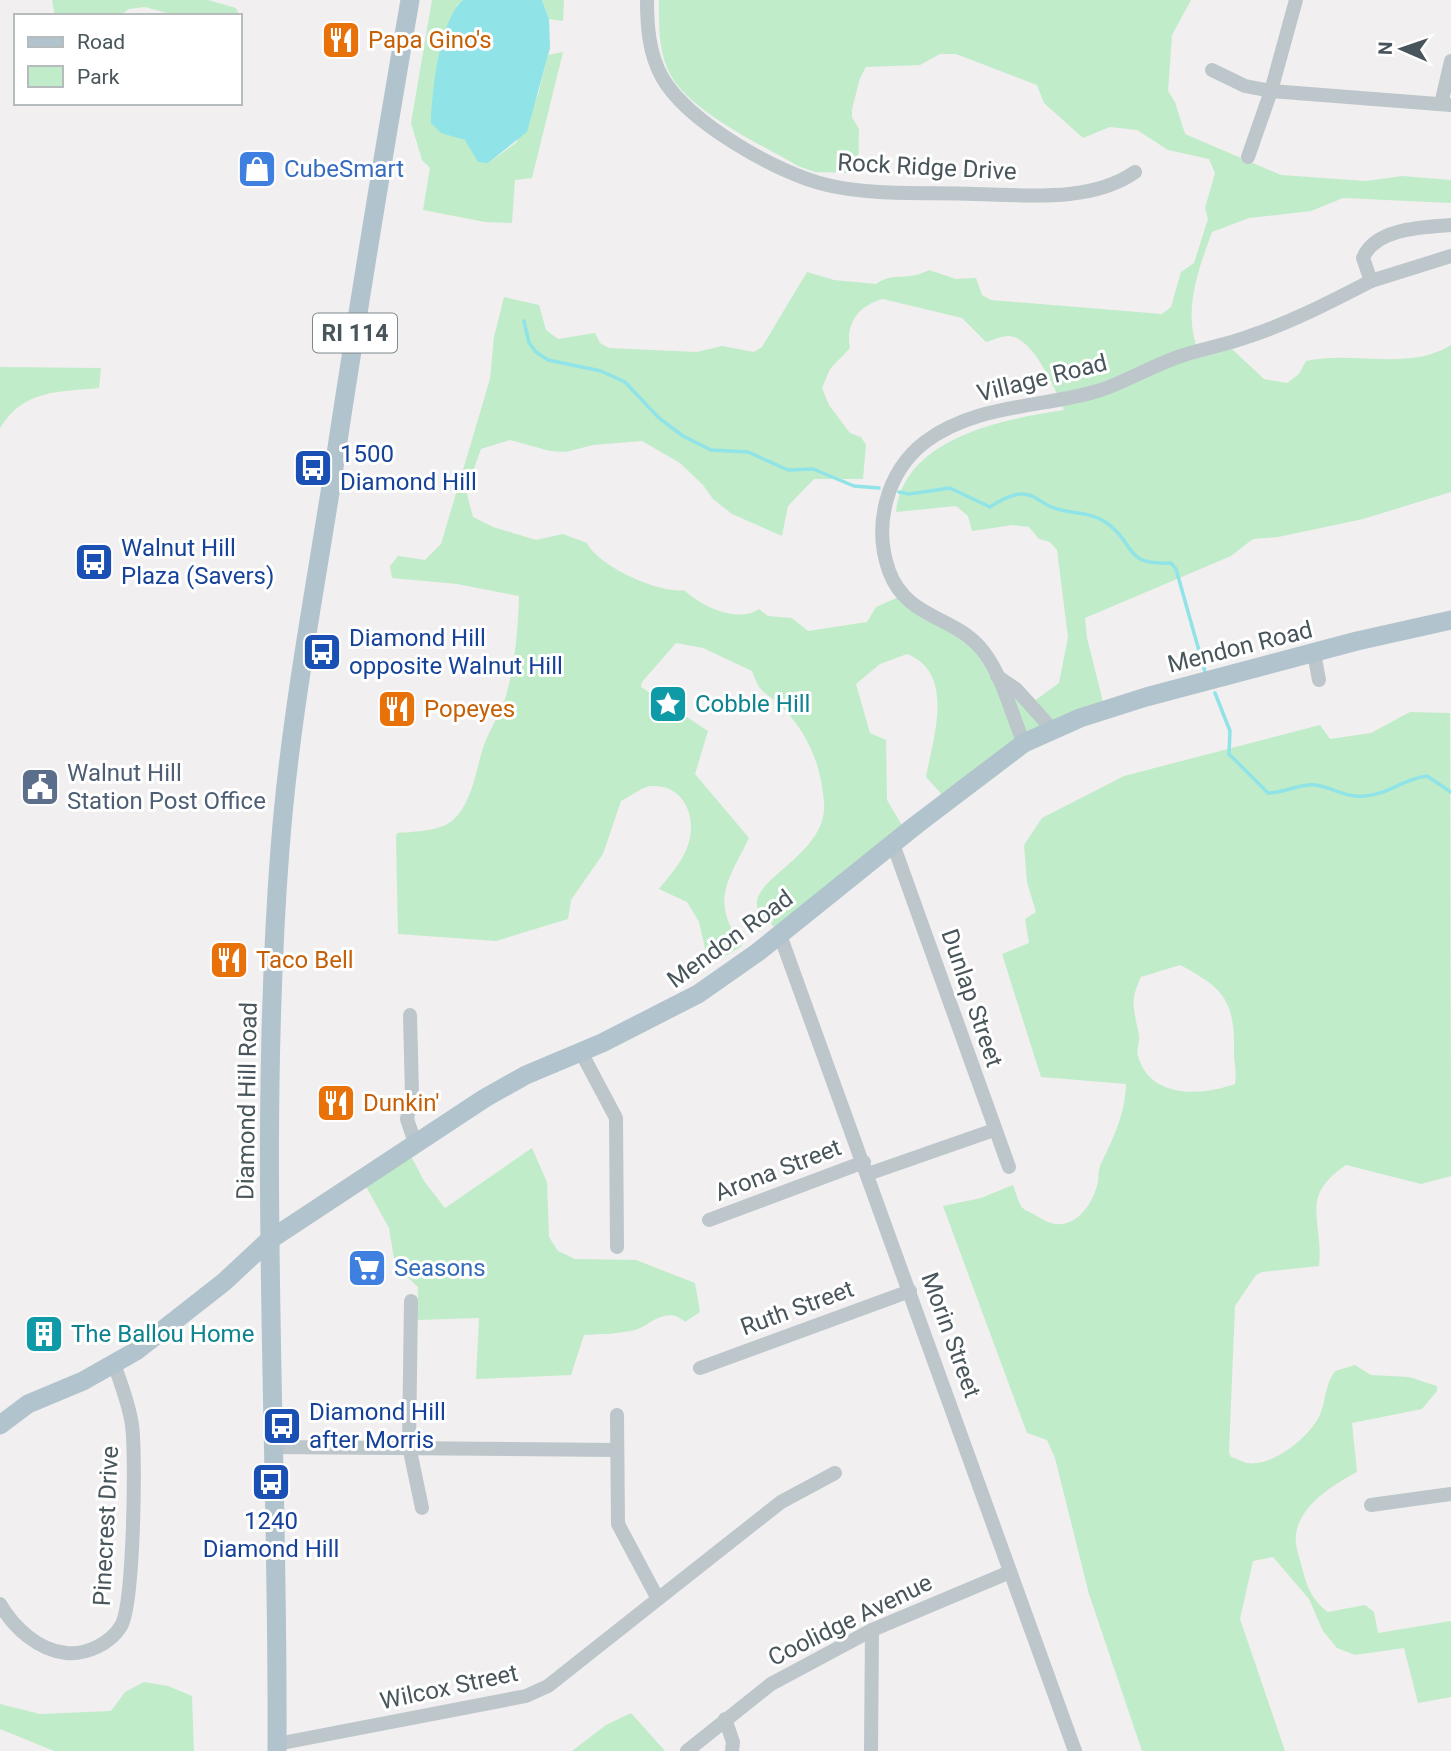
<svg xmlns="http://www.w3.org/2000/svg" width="1451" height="1751" viewBox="0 0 1451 1751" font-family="Roboto,sans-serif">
	<rect width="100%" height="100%" fill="#f1efef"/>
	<g fill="#c0ecca" fill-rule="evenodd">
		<path d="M52 0H208L236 8C243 21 242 30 240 44V16H178L145 7 129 9 119 16H55Z"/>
		<path d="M432 0H463L457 5 458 138 465 140 488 163 516 143 538 95 548 55 563 52 532 178 515 180 512 223 485 222 423 210 430 168 422 160 411 123Z"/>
		<path d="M542 0H564L563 21 549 19Z"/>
		<path d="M659 0H1191L1172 35 1168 91 1175 102 1185 134 1281 175 1366 181 1402 176 1451 180V203L1343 198 1311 211 1249 218 1212 232C1197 273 1181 316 1201 357L1232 349 1264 379 1287 383 1299 374 1306 361C1352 350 1409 372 1451 345V492L1363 519 1278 537 1253 539 1231 556 1085 618 1087 638 1104 706 947 800 926 777C933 738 956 673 907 654L880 664 856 684 870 733 886 740 887 800 906 832 780 933C774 926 762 917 758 909 746 880 829 855 824 802 821 764 808 734 782 707 775 699 763 694 758 685 755 680 754 675 752 671L703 648 676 643 642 682 641 687 708 731 695 774 749 838C727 883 710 900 742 946L709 966 699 922 687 902 659 889C671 874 686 858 690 838 695 811 681 784 651 786 641 787 630 797 621 801L603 854 571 900 568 919 496 941 398 934 396 837 397 833C412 832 437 831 449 823 470 810 476 772 482 751 487 734 498 718 504 702 515 669 518 629 519 596L457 584 392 578 390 566 398 556 425 560 441 544 490 379 494 337 504 297 539 305 546 330 558 339 595 333 600 343 609 348 697 352 722 346 754 352 762 347 807 272 834 280 876 284C894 271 906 282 929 270L956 279 976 278 982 295 991 300 1162 314 1171 307 1181 272 1194 263 1208 219 1205 208 1215 173 1209 159 1168 150 1137 130 1110 127 1083 138 1044 103 1037 85 956 54H940L920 65 866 67 860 78 852 109V117L859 129 858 173 815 172 798 166C762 145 690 112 670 74 658 51 659 26 659 0ZM883 299 962 318 986 342C993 340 1002 336 1008 336 1033 336 1056 391 1064 410 1003 419 904 438 896 512L956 506 968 516 972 531 1013 525 1029 527 1039 539 1050 542 1057 550 1068 637 1059 683 1033 702 960 633 903 595 876 607 867 622 808 631 792 618 768 616 759 609C738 624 701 606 684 590 659 594 598 566 587 543L563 534 536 540 493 527 473 517 466 491 481 449 510 440 550 451 566 452 593 445 642 441 680 463 703 485 713 499 732 514 782 536 788 506 814 479H863L866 445 861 437 850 433 829 405 822 388 830 369 850 348C845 325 858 305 883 299Z"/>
		<path d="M0 367 101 368 99 388C59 392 24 389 0 428Z"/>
		<path d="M1410 712 1450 713 1451 1176 1421 1184 1346 1165C1298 1197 1324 1220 1319 1266L1262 1272 1256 1275 1235 1306 1229 1452 1231 1457C1236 1458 1242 1462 1247 1463 1272 1467 1307 1439 1319 1417 1326 1403 1324 1386 1335 1371L1355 1365 1371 1375 1409 1377 1437 1386V1391L1422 1409 1352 1423 1357 1472C1332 1485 1292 1510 1296 1544 1297 1553 1301 1562 1303 1571 1306 1586 1315 1604 1328 1612L1365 1605 1374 1612 1378 1633 1451 1621V1697L1418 1703 1404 1648 1355 1655 1337 1648 1323 1631 1309 1599 1273 1557 1253 1561 1240 1619 1285 1751H1142L1089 1594 1055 1458 1047 1440 1027 1433 943 1206 981 1198 1013 1185C1023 1214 1018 1205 1042 1219 1069 1236 1092 1209 1098 1182 1099 1176 1098 1172 1100 1166 1113 1138 1125 1116 1126 1084L1041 1077 1002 954 1029 943 1025 919 1036 912 1027 882 1024 845 1042 818 1124 776 1320 725 1330 739 1371 733ZM1180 965C1224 988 1235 1001 1234 1052 1234 1062 1237 1075 1235 1084 1201 1096 1150 1099 1138 1056 1136 1049 1140 1042 1139 1035 1134 1009 1129 1002 1141 977Z"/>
		<path d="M532 1148 547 1182 549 1237 558 1251 575 1259 636 1260 695 1283 700 1312 685 1322C666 1304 648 1327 635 1330 618 1334 601 1334 584 1335L571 1375 476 1379 479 1318 417 1320 418 1287 395 1265 389 1228 363 1181 410 1154 424 1181 445 1208Z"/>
		<path d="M144 1682 168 1686 192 1696 194 1751H54L0 1729V1704L40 1714 111 1711 125 1692Z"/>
		<path d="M631 1713 665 1751H572L606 1725Z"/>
	</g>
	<path fill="#90e3e6" d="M463 0H542L549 19 550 48 527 132 488 163 478 162 465 140 441 133 431 123C432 93 439 20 463 0Z"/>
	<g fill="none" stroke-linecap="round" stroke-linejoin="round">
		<g stroke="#90e3e6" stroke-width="3.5">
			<path d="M524 321 529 343 536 352 548 360 601 371 625 382 659 418 683 436 711 450 748 452 788 470 813 469 854 486 879 488"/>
			<path d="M899 492 909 494 950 488 990 507C999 501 1009 495 1020 494 1033 493 1039 501 1049 506 1068 515 1089 510 1107 523 1138 546 1122 565 1171 563L1176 569 1205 672"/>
			<path d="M1215 693 1230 731 1229 754 1268 793C1285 793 1300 783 1316 785 1334 788 1346 798 1365 796 1390 794 1400 780 1427 776L1451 792"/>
		</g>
		<g stroke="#bcc6cb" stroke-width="14">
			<path d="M647 0C647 26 649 54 662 77 686 121 778 174 827 185 874 196 927 192 975 194 1025 195 1091 203 1135 172"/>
			<path d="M1212 70 1245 86 1271 91 1451 105"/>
			<path d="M1441 104 1451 61"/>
			<path d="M1248 157 1271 91 1296 0"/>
			<path d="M1451 225C1423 227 1375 228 1363 258L1371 281 1451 256"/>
			<path d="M1314 653 1319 680"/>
			<path d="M997 676 1016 689 1052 729"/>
			<path d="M1024 743C1011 714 1003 676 983 651 955 615 907 620 889 571 873 526 886 472 925 442 977 403 1044 408 1101 390 1130 380 1155 364 1184 355 1206 348 1229 344 1250 336 1292 322 1332 301 1371 281"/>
			<path d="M893 844 1009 1167"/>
			<path d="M780 935 1075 1751"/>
			<path d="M410 1015 412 1095 407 1119 415 1143"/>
			<path d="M581 1052 616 1118 617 1247"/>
			<path d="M868 1174 994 1130"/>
			<path d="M709 1220 864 1162"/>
			<path d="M411 1301 409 1446 422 1508"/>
			<path d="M700 1368 910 1291"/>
			<path d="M272 1447 617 1450"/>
			<path d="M1371 1505 1451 1494"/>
			<path d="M658 1599 781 1502 835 1473"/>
			<path d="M0 1604C14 1628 38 1650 66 1653 86 1655 110 1644 121 1626 134 1604 136 1455 132 1425 129 1404 121 1384 114 1364"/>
			<path d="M725 1719 733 1742 732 1751"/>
			<path d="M277 1744 526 1696 548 1686 658 1599 618 1524 617 1415"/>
			<path d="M687 1751 771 1684 872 1630 1010 1572"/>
			<path d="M871 1751 872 1630"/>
		</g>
		<g stroke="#b1c3cc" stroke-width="19">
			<path d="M0 1425 28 1404 83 1381 136 1351 224 1282 268 1241 485 1098 526 1075 602 1043 698 994 758 952 916 825 1024 743 1080 718 1146 697 1357 641 1451 620"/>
			<path d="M277 1751C279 1450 257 1149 280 849 290 716 316 586 336 454 359 303 384 151 410 0"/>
		</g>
	</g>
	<defs>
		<g id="restaurant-square" transform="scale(2.0125)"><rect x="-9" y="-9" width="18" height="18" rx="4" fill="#e8710a" stroke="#fff"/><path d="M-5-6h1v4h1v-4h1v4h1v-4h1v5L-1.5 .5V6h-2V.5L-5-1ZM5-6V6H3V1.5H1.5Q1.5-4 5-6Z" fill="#fff"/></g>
		<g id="shop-square" transform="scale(2.0125)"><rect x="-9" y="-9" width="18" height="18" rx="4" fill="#3f7fe0" stroke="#fff"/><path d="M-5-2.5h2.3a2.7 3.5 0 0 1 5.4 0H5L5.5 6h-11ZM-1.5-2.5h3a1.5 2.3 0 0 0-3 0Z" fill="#fff"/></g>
		<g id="bus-square" transform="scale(2.0125)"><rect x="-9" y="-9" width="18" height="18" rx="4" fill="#1a4fb4" stroke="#fff"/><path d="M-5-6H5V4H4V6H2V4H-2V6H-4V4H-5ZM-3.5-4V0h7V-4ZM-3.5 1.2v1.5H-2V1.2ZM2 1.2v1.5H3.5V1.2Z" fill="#fff"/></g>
		<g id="sight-square" transform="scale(2.0125)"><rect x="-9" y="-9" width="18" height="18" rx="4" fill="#0f9aa8" stroke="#fff"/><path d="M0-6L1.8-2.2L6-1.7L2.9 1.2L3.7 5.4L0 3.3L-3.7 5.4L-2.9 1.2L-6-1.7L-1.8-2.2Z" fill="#fff"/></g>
		<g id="civic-square" transform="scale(2.0125)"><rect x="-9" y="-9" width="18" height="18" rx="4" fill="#5c6f8a" stroke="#fff"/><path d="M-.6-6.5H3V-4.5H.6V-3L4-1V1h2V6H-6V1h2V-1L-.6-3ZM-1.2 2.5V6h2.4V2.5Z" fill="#fff"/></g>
		<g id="supermarket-square" transform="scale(2.0125)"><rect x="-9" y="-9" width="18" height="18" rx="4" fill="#3f7fe0" stroke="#fff"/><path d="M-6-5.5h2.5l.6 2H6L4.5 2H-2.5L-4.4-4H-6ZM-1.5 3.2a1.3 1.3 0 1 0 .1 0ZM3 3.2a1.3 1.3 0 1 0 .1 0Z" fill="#fff"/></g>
		<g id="building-square" transform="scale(2.0125)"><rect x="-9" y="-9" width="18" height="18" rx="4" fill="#0f9aa8" stroke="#fff"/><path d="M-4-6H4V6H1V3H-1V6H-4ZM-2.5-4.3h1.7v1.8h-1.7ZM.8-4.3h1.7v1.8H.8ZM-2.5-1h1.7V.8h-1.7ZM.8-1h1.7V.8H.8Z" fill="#fff"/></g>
	</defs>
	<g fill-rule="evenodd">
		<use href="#restaurant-square" x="341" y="40"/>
		<use href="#shop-square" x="257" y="169"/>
		<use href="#bus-square" x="313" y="468"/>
		<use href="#bus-square" x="94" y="562"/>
		<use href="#bus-square" x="322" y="652"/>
		<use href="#sight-square" x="668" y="704"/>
		<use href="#restaurant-square" x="397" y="709"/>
		<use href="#civic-square" x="40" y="787"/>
		<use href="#restaurant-square" x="229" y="960"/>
		<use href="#restaurant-square" x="336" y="1103"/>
		<use href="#supermarket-square" x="367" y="1268"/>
		<use href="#building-square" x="44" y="1334"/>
		<use href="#bus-square" x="282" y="1426"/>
		<use href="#bus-square" x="271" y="1482"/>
	</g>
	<g text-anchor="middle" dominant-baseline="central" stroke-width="6" stroke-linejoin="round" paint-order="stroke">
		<rect fill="#fff" stroke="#7f888c" stroke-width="2" x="313" y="313.5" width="84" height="39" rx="5"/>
		<g font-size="23" font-weight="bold" fill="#48555b">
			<text x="355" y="333">RI 114</text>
		</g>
		<g font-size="24" fill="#c56008" stroke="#fff" text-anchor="start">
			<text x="368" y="40">Papa Gino's</text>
			<text x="424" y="709">Popeyes</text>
			<text x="256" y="960">Taco Bell</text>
			<text x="363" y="1103">Dunkin'</text>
		</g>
		<g font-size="24" fill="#48555b" stroke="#fff">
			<text transform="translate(927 167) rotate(3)">Rock Ridge Drive</text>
			<text transform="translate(1042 378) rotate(-14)">Village Road</text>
			<text transform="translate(1240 647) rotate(-14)">Mendon Road</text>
			<text transform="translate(730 939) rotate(-36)">Mendon Road</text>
			<text transform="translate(972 998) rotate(71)">Dunlap Street</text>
			<text transform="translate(247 1101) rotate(-89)">Diamond Hill Road</text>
			<text transform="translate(778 1170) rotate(-21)">Arona Street</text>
			<text transform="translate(797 1308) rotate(-20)">Ruth Street</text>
			<text transform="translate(951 1335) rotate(70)">Morin Street</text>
			<text transform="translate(106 1526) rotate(-87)">Pinecrest Drive</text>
			<text transform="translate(850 1620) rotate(-26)">Coolidge Avenue</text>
			<text transform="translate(449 1687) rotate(-12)">Wilcox Street</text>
		</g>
		<g font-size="24" fill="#366cbe" stroke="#fff" text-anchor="start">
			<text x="284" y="169">CubeSmart</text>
			<text x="394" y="1268">Seasons</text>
		</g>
		<g font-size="24" fill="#164399" stroke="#fff" text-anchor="start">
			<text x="340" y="454">1500<tspan x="340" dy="28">Diamond Hill</tspan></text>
			<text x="121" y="548">Walnut Hill<tspan x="121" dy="28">Plaza (Savers)</tspan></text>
			<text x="349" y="638">Diamond Hill<tspan x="349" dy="28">opposite Walnut Hill</tspan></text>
			<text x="309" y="1412">Diamond Hill<tspan x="309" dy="28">after Morris</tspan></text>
			<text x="271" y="1521" text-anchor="middle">1240<tspan x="271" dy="28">Diamond Hill</tspan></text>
		</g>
		<g font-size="24" fill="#0d838f" stroke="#fff" text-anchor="start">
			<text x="695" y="704">Cobble Hill</text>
			<text x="71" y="1334">The Ballou Home</text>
		</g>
		<g font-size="24" fill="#4e5e75" stroke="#fff" text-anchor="start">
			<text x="67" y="773">Walnut Hill<tspan x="67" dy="28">Station Post Office</tspan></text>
		</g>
	</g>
	<rect x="14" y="14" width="228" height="91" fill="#ffffff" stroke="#b6bbbd" stroke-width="2"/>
	<rect x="28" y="37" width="35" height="10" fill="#b1c3cc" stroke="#b6bbbd" stroke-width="2"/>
	<text x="77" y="49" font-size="21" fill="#48555b">Road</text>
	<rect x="28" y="66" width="35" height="21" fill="#c0ecca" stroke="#b6bbbd" stroke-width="2"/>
	<text x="77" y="84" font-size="21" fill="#48555b">Park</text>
	<g transform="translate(1402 49) rotate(272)" stroke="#ffffff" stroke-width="5" paint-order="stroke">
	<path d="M0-5L12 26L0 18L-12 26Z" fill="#48555b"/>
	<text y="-10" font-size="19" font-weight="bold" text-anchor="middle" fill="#48555b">N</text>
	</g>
</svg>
